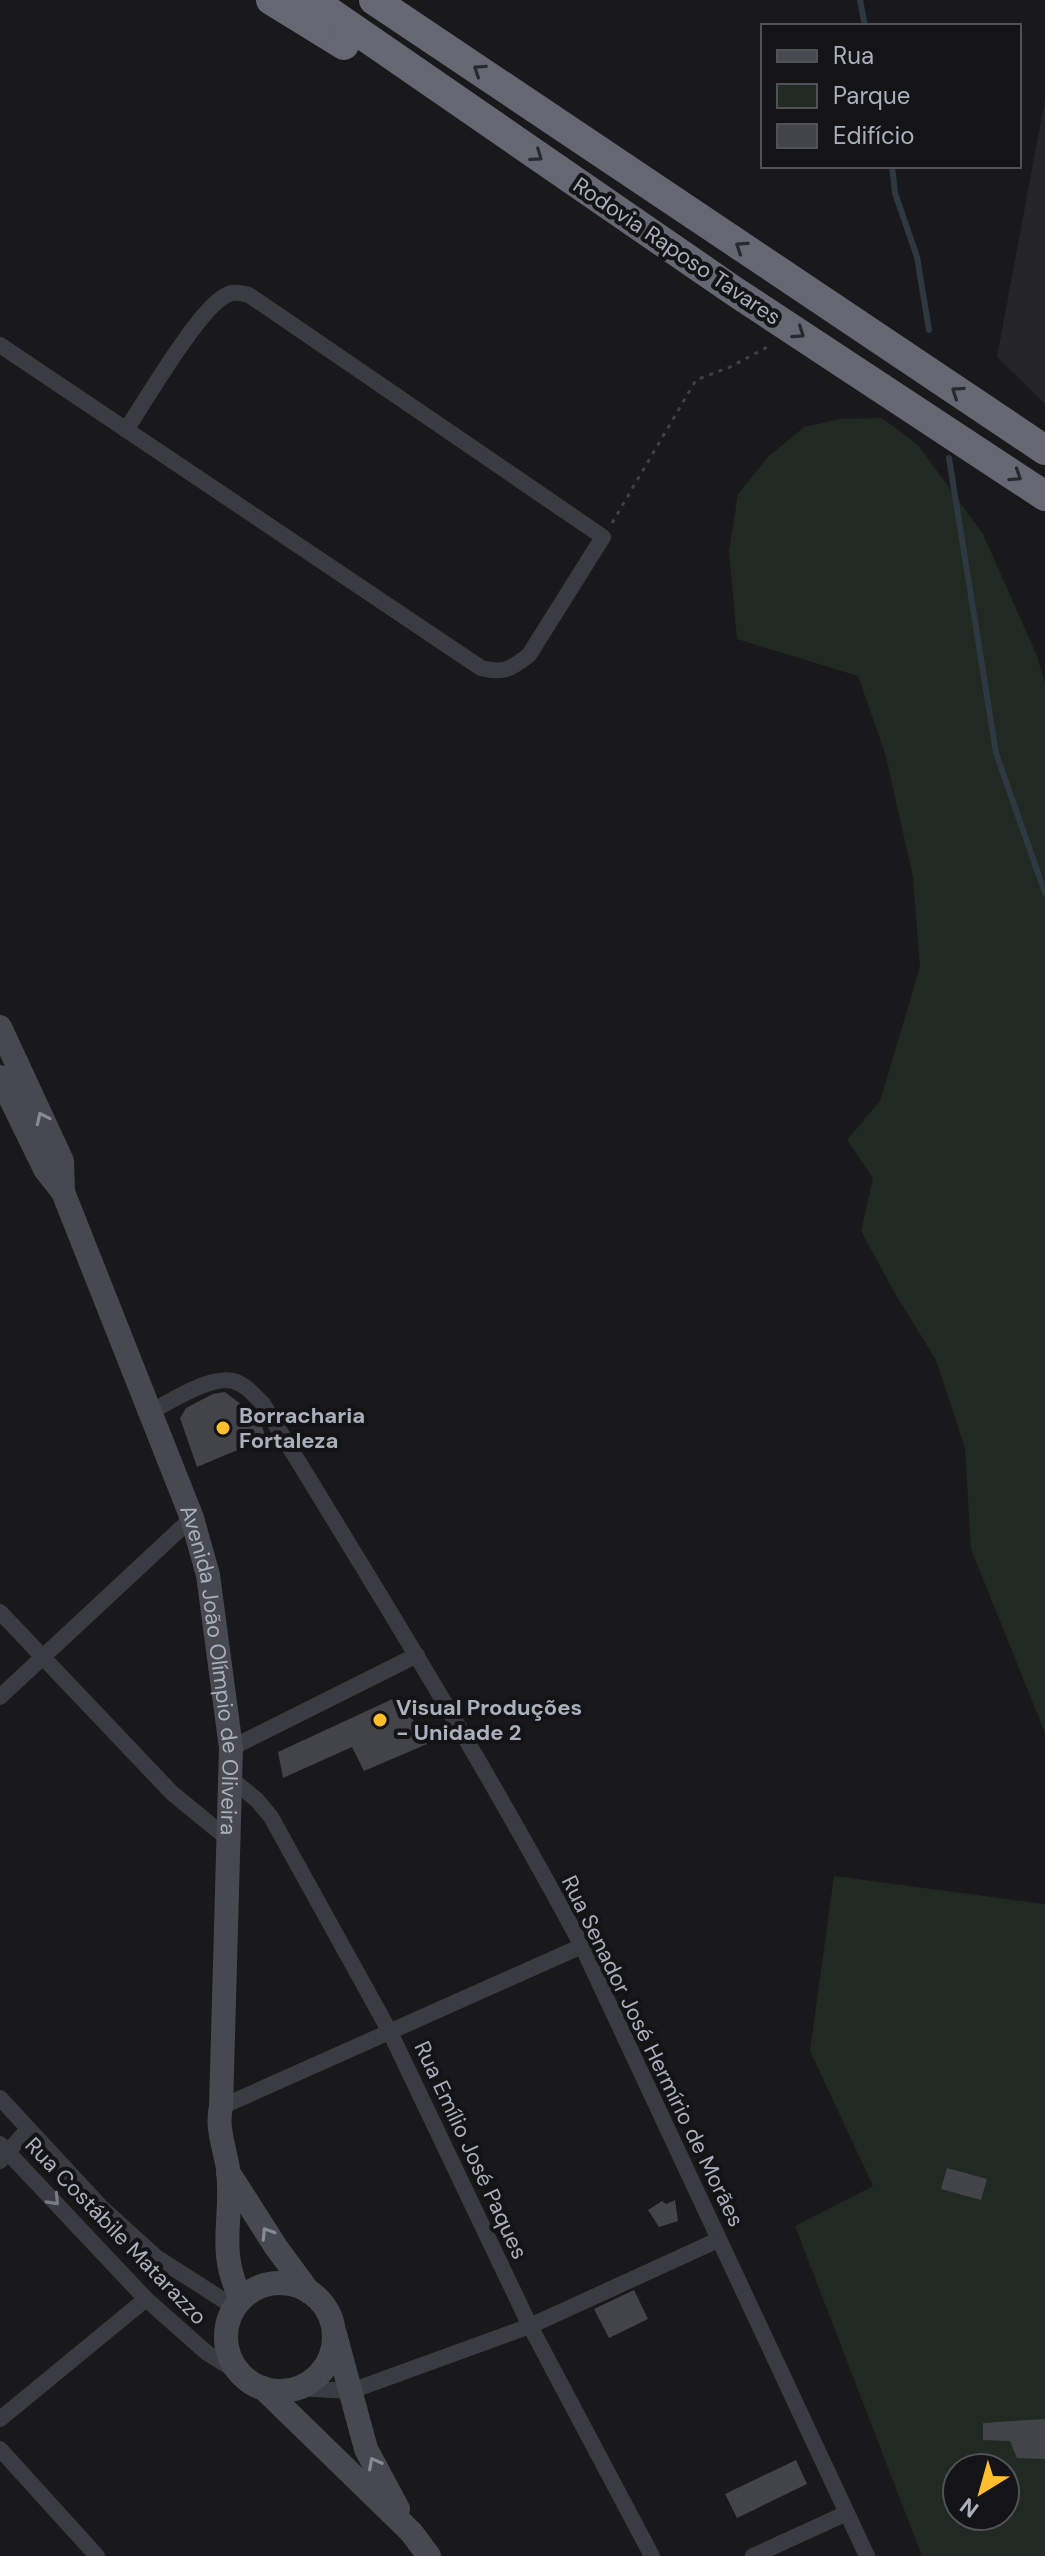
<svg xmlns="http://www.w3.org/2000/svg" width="1045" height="2556" viewBox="0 0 1045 2556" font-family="'DM Sans',sans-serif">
	<rect width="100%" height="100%" fill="#19191b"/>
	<path fill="#252529" d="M1045 99V404L997 357Z"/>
	<g fill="#202a22" fill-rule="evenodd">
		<path d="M882 418 918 445 983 534 1037 656 1045 683V1733L971 1549 965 1448 936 1360 893 1290 861 1231 873 1178 847 1140 880 1101 920 967 913 877 885 753 858 676 737 639 729 551 738 494 768 457 804 427 839 419Z"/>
		<path d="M834 1876 1045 1904V2556H922L795 2226 873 2186 810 2051ZM957 2468H1005V2516H957Z"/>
	</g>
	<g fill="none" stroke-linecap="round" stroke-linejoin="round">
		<g stroke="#2d3841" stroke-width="6">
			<path d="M860 0 865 26"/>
			<path d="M892 166 895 193 917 257 929 330"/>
			<path d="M949 458 996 753 1045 893"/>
		</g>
	</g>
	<g fill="#434449">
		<path d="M225 1392 259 1418 266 1438 197 1467 180 1418 186 1408 213 1394Z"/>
		<path d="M399 1696 427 1744 364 1771 352 1747 283 1778 278 1752Z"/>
		<path d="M947 2168 987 2179 981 2200 941 2189Z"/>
		<path d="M675 2200 678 2221 659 2227 648 2210 662 2201 666 2204Z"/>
		<path d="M634 2290 648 2319 609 2338 594 2309Z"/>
		<path d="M1045 2419V2459L1017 2458 1010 2441 983 2440V2423Z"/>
		<path d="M796 2460 807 2484 737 2518 725 2494Z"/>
	</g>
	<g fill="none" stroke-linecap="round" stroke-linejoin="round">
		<path stroke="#3f4148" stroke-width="3" stroke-dasharray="4 6" stroke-linecap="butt" d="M612 523 696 380 730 367 771 345"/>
		<g stroke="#3b3c43" stroke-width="16">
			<path d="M0 345 481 668C504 674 511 669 529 655L603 537 249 295C240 293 233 291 225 296 199 309 145 401 126 430"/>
			<path d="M150 1412C170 1402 210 1375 233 1381 245 1384 254 1395 263 1404 373 1583 483 1761 582 1946L867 2556"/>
			<path d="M0 1612 172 1793 227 1838"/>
			<path d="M0 1697 192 1518"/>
			<path d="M231 1748 417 1655"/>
			<path d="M230 1778 257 1800 271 1817 390 2032 530 2326 652 2556"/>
			<path d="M0 2098 101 2207 156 2257 234 2307"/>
			<path d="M221 2107 582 1946"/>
			<path d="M0 2144 146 2299 207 2353 241 2374"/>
			<path d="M0 2161 28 2129"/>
			<path d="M297 2388 351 2391 530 2326 718 2240"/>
			<path d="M0 2419 146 2299"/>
			<path d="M0 2449 97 2556"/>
			<path d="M753 2556 847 2513"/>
		</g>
		<g stroke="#474951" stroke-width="24">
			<path d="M0 1027 62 1161 63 1192"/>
			<path id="s1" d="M0 1077 45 1169 63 1192 192 1518 208 1575 231 1748 221 2107C216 2127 225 2149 228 2169 234 2220 216 2248 241 2299"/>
			<path d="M228 2172 276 2247 309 2292"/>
			<circle cx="280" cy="2337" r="54"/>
			<path d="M335 2334 366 2449 398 2509"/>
			<path d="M263 2388 411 2532 429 2556"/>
		</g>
		<g stroke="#656872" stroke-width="30">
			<path d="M271 0 344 45"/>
			<path d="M312 0 734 291 1045 496"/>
			<path d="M374 0 1045 450"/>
		</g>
	</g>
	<defs><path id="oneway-chevron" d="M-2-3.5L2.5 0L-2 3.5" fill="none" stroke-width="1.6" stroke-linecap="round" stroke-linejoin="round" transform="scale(2)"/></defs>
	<g stroke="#28292d">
		<use href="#oneway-chevron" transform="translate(479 70) rotate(-146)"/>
		<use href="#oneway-chevron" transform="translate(537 156) rotate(35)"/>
		<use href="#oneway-chevron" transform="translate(741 247) rotate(-146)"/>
		<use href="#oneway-chevron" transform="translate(799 333) rotate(34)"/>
		<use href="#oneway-chevron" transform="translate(957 392) rotate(-146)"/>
		<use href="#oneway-chevron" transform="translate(1016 476) rotate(33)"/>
	</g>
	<g stroke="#878b97">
		<use href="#oneway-chevron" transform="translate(42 1118) rotate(-115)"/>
		<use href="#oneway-chevron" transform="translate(267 2233) rotate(-122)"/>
		<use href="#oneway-chevron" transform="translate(374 2463) rotate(-118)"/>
	</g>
	<use stroke="#787b86" href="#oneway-chevron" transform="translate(54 2200) rotate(47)"/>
	<g fill="#ffbf2d" stroke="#141416" stroke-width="3">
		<circle cx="223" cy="1428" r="8"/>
		<circle cx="380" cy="1720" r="8"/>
	</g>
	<g text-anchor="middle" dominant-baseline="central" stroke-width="8" stroke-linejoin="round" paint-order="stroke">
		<g font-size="22" fill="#aaafbc" stroke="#141416">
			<text transform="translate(677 251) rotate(34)">Rodovia Raposo Tavares</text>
			<text stroke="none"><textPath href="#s1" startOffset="636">Avenida João Olímpio de Oliveira</textPath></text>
			<text transform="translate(653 2051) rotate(64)">Rua Senador José Hermírio de Morães</text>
			<text transform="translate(471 2150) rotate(65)">Rua Emílio José Paques</text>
			<text transform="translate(116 2231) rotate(46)">Rua Costábile Matarazzo</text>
		</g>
		<g font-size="22" font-weight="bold" fill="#aaafbc" stroke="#141416" text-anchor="start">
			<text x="239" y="1415">Borracharia<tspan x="239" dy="25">Fortaleza</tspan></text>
			<text x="396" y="1707">Visual Produções<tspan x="396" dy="25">- Unidade 2</tspan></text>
		</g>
	</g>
	<rect x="761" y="24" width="260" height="144" fill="#141416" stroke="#505258" stroke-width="2"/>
	<rect x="777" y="50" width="40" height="12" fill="#474951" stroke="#505258" stroke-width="2"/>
	<text x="833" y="64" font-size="24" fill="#aaafbc">Rua</text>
	<rect x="777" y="84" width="40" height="24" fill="#202a22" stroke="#505258" stroke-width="2"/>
	<text x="833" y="104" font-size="24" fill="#aaafbc">Parque</text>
	<rect x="777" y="124" width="40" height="24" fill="#434449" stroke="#505258" stroke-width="2"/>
	<text x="833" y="144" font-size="24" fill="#aaafbc">Edifício</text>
	<g transform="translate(981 2492) rotate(217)"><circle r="38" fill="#141416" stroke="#505258" stroke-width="2"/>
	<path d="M0-6L14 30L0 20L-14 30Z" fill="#ffbf2d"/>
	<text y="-12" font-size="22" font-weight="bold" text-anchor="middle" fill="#aaafbc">N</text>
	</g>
</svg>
